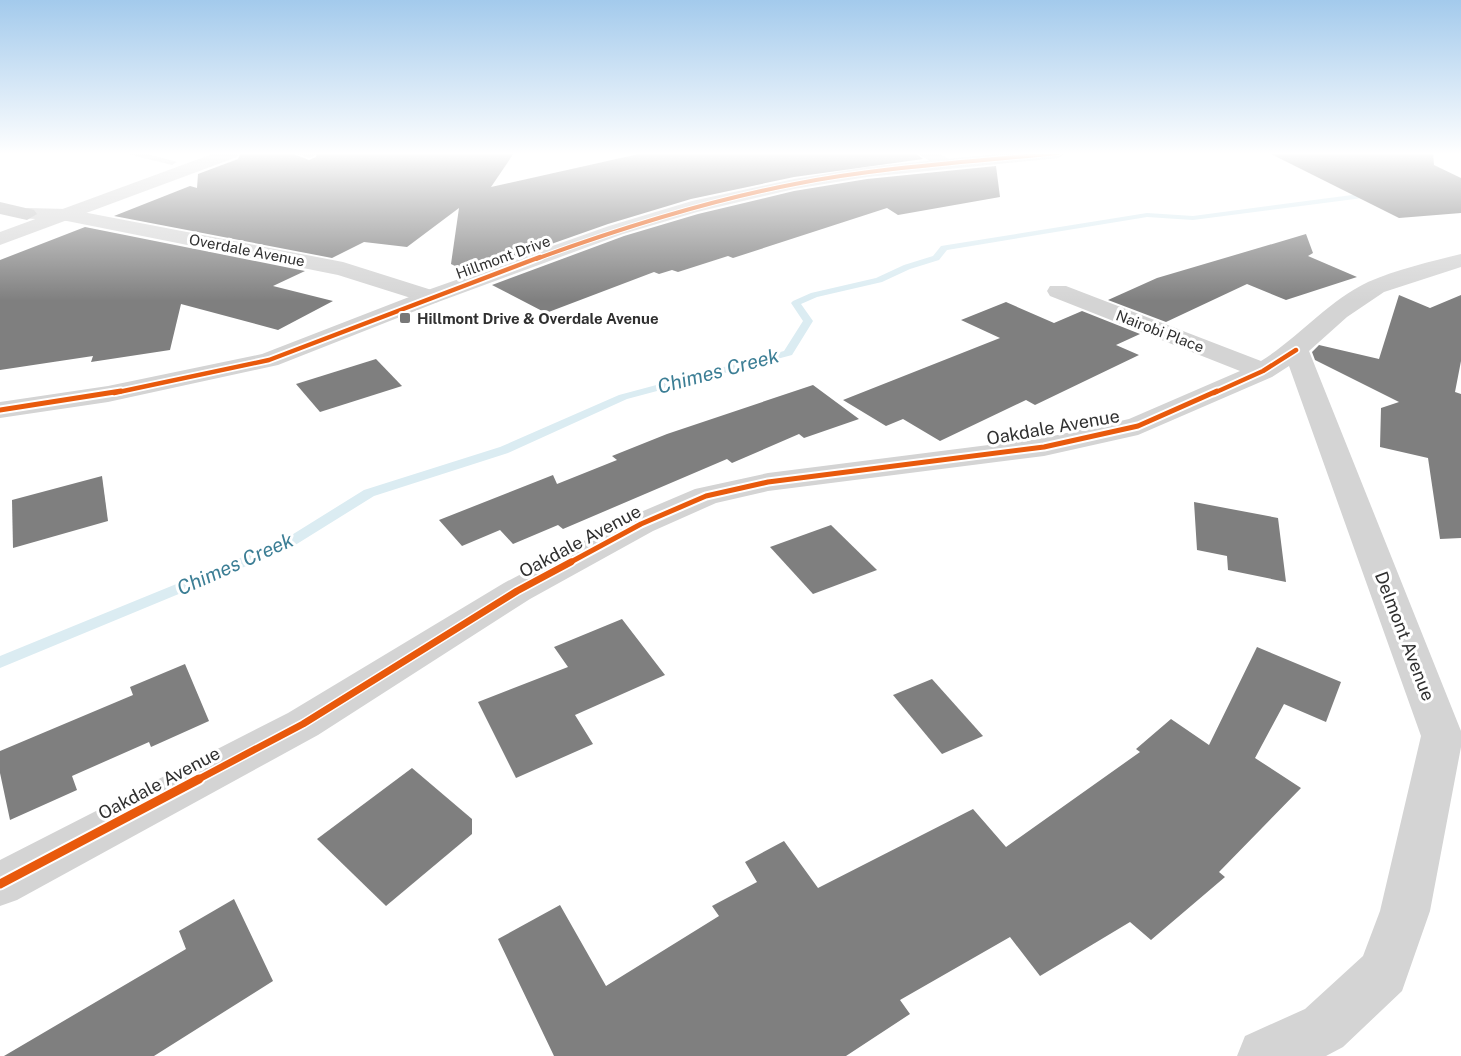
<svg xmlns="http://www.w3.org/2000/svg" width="1461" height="1056" viewBox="0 0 1461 1056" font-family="'Public Sans',sans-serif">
	<rect width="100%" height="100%" fill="#fff"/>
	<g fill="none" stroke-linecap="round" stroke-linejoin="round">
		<path fill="#dbecf2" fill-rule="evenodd" d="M1375 192H1378V196L1193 220 1147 217 947 250 939 260 910 269 882 282 817 297 801 304 813 321 792 355 627 399 508 453 374 496 292 547 0 668V656L282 541 364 490 500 447 619 395 784 351 803 321 791 303 793 301 811 293 876 278 904 265 933 256 941 246 1147 213 1193 216Z"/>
	</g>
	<g fill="#7f7f7f">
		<path d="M241 153H291L309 160 316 157 317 153H514L491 187 643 153H915L923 159 794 177 691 199 608 224 469 273 451 264 459 208 407 247 364 242 332 258 114 216 190 186 197 188 198 174 238 159Z"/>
		<path d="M1269 153H1433L1434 165 1461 178V213L1399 218Z"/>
		<path d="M996 166 1000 197 898 215 887 208 733 258 728 256 678 272 672 270 659 274 654 272 546 313 492 285 624 236 698 214 794 191 867 179Z"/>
		<path d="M85 227 305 271 273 286 333 301 278 330 181 304 170 350 91 362 93 356 0 370V260Z"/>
		<path d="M1306 234 1313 253 1308 256 1357 277 1286 300 1247 284 1166 322 1108 300 1157 278Z"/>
		<path d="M1399 295 1430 308 1461 295V361L1455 392 1461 394V538L1440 539 1428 458 1380 447 1381 408 1399 402 1315 360 1312 352 1319 345 1379 359Z"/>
		<path d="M1006 302 1054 323 1082 311 1140 334 1116 345 1139 355 1035 405 1026 400 940 441 903 419 886 426 843 400 1000 338 961 320Z"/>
		<path d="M376 359 402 386 320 412 296 384Z"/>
		<path d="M813 385 859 419 804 438 799 434 732 463 727 459 563 529 558 525 513 544 500 530 462 546 439 520 553 475 557 484 617 460 612 456 667 434Z"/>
		<path d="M102 476 108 521 13 548 12 500Z"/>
		<path d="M1194 502 1278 518 1286 582 1228 570 1227 556 1197 550Z"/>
		<path d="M831 525 877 570 813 594 770 547Z"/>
		<path d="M622 619 665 675 575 715 593 744 516 778 478 702 568 667 554 647Z"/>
		<path d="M1257 647 1341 682 1326 722 1284 704 1255 758 1301 788 1219 872 1225 877 1151 940 1130 922 1040 976 1010 937 900 1000 910 1014 846 1056H554L498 939 560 905 606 986 719 916 712 906 757 882 745 862 784 841 818 888 973 809 1006 847 1140 752 1136 749 1171 719 1209 745Z"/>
		<path d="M185 664 209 721 151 747 149 742 72 776 77 790 10 820 0 773V751L133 695 130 687Z"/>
		<path d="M932 679 983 736 942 754 893 695Z"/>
		<path d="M412 768 472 819V834L386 906 317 839Z"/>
		<path d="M234 899 273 981 154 1056H4L186 949 179 931Z"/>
	</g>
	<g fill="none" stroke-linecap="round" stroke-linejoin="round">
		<g fill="#d4d4d4" fill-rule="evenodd">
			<path d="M124 153H144L177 162 172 165Z"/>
			<path d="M293 153H314L315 155 310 158Z"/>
		</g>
		<g fill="#d4d4d4" fill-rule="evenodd">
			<path d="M917 153H939L955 163 952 167H940Z"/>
			<path d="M27 208 67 209 343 262 438 292 441 297 438 302 430 304 338 275 67 221 20 218 17 214Z"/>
			<path d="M1461 254V267L1384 292 1347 317 1309 351 1461 731V747L1430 911 1402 991 1343 1047 1326 1056H1237L1245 1036 1305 1009 1363 956 1380 911 1421 736 1289 366 1272 377 1138 435 1044 456 768 491 716 503 653 531 530 599 318 735 17 900 0 906V860L288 713 504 583 629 517 695 489 768 473 1044 438 1129 419 1240 371 1050 296 1047 291 1050 286H1066L1261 361C1298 338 1328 301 1368 282 1395 270 1432 261 1461 254Z"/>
		</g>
		<g fill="#d4d4d4" fill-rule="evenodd">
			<path d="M215 153H239L237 157 0 245V232Z"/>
			<path d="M1006 153H1066L1058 158 867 177 794 189 697 212 623 234 438 302 278 365 108 402 0 418V402L108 386 262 354 422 292 609 226 692 201 794 179 867 167Z"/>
		</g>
		<path fill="#c2c2c2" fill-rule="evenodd" d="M0 202 34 210 37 214 27 220 0 214Z"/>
		<g stroke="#fff" stroke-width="6">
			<path id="cycleway-far4" d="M536 259C621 228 706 201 795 184 881 167 970 162 1058 153"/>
		</g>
		<g stroke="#fff" stroke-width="8">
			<g id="cycleway-far3">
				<path d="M114 393 269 360 540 257"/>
				<path d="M1214 393 1263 371 1296 350"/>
			</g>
		</g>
		<g stroke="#fff" stroke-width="9">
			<g id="cycleway-far2">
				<path d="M0 410 121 391"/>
				<path d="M569 563 641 524 706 496 768 482 1044 447 1138 426 1217 391"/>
			</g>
		</g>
		<g stroke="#fff" stroke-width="10">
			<path id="cycleway-far1" d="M197 780 303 724 517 591 571 562"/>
		</g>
		<g stroke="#fff" stroke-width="13">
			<path id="cycleway" d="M0 884 199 779"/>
		</g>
		<use href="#cycleway-far4" stroke="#e8590c" stroke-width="4"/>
		<use href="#cycleway-far3" stroke="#e8590c" stroke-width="4.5"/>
		<use href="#cycleway-far2" stroke="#e8590c" stroke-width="5"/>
		<use href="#cycleway-far1" stroke="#e8590c" stroke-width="7"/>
		<use href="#cycleway" stroke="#e8590c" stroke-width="9"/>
	</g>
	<linearGradient id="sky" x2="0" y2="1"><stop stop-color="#a3caec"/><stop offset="0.51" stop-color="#fff"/><stop offset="1" stop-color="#fff" stop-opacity="0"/></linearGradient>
	<rect width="1461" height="301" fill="url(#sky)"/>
	<rect fill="#787878" stroke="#fff" stroke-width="2" x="399" y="312" width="12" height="12" rx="3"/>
	<g text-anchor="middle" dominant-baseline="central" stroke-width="6" stroke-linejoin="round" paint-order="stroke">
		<g font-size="15" fill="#303030" stroke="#fff">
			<text transform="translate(247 250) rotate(11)">Overdale Avenue</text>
			<text transform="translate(503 257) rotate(-20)">Hillmont Drive</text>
			<text transform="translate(1160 331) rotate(21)">Nairobi Place</text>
		</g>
		<g font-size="15" font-weight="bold" fill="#303030" stroke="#fff" text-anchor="start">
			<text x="417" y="318">Hillmont Drive &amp; Overdale Avenue</text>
		</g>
		<g font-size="18" fill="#303030" stroke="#fff">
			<text transform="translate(1053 427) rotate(-10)">Oakdale Avenue</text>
			<text transform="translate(580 541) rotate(-28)">Oakdale Avenue</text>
			<text transform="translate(1405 636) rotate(69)">Delmont Avenue</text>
			<text transform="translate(159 783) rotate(-28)">Oakdale Avenue</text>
		</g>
		<g font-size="20" font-style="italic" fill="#3c7e95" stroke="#fff">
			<text transform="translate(718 371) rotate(-15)">Chimes Creek</text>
			<text transform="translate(235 564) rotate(-24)">Chimes Creek</text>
		</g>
	</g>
</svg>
